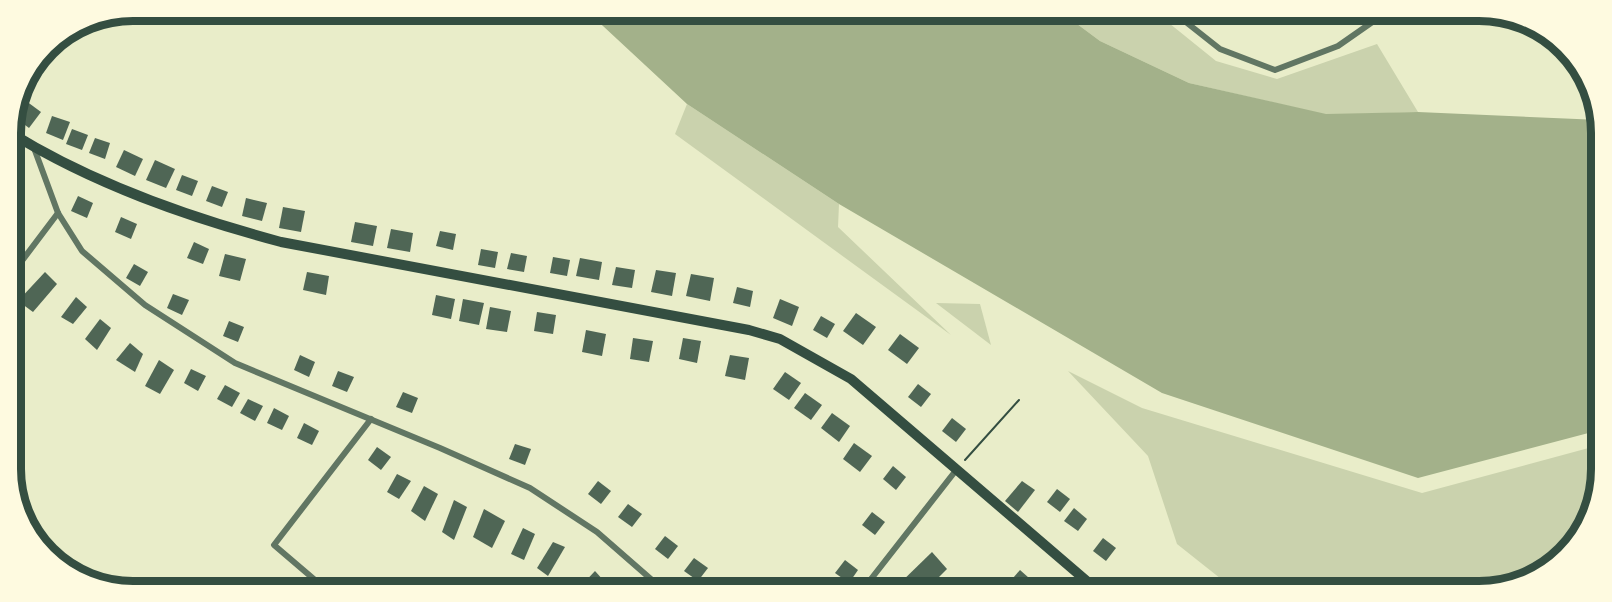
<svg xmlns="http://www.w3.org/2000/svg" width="1612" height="602" viewBox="0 0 1612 602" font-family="Georgia,serif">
	<rect width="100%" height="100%" fill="#e9edc9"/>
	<g fill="#cad2ad">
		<path d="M1065 15H1159L1216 61 1277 79 1377 44 1418 112 1327 115 1189 83 1100 41Z"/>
		<path d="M687 104 839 204 838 227 951 335 675 134Z"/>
		<path d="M936 303 980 304 991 345Z"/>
		<path d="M1068 371 1142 408 1422 493 1596 446 1595 509 1553 566 1487 591 1235 590 1177 544 1148 456Z"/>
	</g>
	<path fill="#a3b18a" d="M589 13 1065 15 1100 41 1189 83 1326 114 1418 112 1600 120 1596 431 1418 478 1162 393 839 204 687 104Z"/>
	<g fill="#4f6655">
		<path d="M22 98 41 112 29 128 13 116Z"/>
		<path d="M52 116 70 122 63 140 46 133Z"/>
		<path d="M72 129 88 135 82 150 66 144Z"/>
		<path d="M95 138 110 143 105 159 89 153Z"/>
		<path d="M124 150 143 159 135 176 116 167Z"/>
		<path d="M155 160 175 169 166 188 146 180Z"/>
		<path d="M182 175 198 181 192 196 176 190Z"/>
		<path d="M212 186 228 192 222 207 206 201Z"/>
		<path d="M78 196 93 203 87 218 71 211Z"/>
		<path d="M246 198 267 203 262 221 242 216Z"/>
		<path d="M283 207 305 211 301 232 279 228Z"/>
		<path d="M11 213 17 218 11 225Z"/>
		<path d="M121 217 137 224 131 239 115 232Z"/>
		<path d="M355 222 377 226 373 246 351 242Z"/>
		<path d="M391 229 413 233 410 252 387 248Z"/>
		<path d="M440 231 456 234 453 250 436 246Z"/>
		<path d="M194 242 209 249 203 264 187 258Z"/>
		<path d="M481 249 498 252 495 268 478 265Z"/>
		<path d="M511 253 527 256 524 272 507 269Z"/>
		<path d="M225 254 246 259 240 281 219 276Z"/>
		<path d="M553 257 570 260 567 276 550 273Z"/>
		<path d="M580 258 602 262 599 280 576 276Z"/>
		<path d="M134 264 148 272 140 286 126 278Z"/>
		<path d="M616 267 635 270 632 288 612 285Z"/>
		<path d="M656 270 676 273 672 296 651 292Z"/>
		<path d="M45 272 57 284 33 312 18 301Z"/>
		<path d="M307 272 329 276 326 295 303 290Z"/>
		<path d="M691 274 714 278 710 301 686 296Z"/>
		<path d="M737 287 753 291 750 307 733 303Z"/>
		<path d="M173 294 189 300 182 315 167 308Z"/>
		<path d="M436 295 455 299 451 319 432 315Z"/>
		<path d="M76 297 87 307 73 324 61 317Z"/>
		<path d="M463 299 484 303 479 325 459 321Z"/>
		<path d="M780 299 799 307 792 326 773 318Z"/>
		<path d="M490 307 511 311 507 332 486 329Z"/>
		<path d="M537 312 556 315 553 334 534 331Z"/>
		<path d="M856 313 876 327 863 345 843 331Z"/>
		<path d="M821 316 835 324 827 338 813 330Z"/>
		<path d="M100 319 111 328 97 350 85 339Z"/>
		<path d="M229 321 244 327 238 342 223 336Z"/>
		<path d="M586 330 606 334 602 356 582 352Z"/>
		<path d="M900 334 919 348 907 364 888 350Z"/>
		<path d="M633 338 653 341 649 362 630 359Z"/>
		<path d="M683 338 701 341 697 363 679 359Z"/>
		<path d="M130 343 143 354 135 372 116 360Z"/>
		<path d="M300 355 315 362 309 377 294 370Z"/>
		<path d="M730 355 749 358 745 380 725 376Z"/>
		<path d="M159 360 174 370 160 394 145 386Z"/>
		<path d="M191 369 206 376 198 391 184 383Z"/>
		<path d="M338 371 354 377 347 392 332 386Z"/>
		<path d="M785 372 801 383 789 400 773 389Z"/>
		<path d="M918 384 931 394 921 407 908 397Z"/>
		<path d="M225 385 240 393 232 407 217 399Z"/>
		<path d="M403 392 418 398 412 413 396 407Z"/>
		<path d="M805 393 822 405 811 420 794 408Z"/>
		<path d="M248 399 263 406 255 421 240 413Z"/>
		<path d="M274 408 289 416 282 430 267 423Z"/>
		<path d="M832 413 850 426 839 442 821 428Z"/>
		<path d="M952 418 966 429 956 442 942 431Z"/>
		<path d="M304 423 319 431 312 445 297 438Z"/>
		<path d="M854 443 872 456 860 472 843 459Z"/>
		<path d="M515 444 531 449 525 465 509 459Z"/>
		<path d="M377 447 391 457 381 470 368 460Z"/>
		<path d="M893 466 906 477 896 490 883 479Z"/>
		<path d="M397 474 411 481 399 499 387 492Z"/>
		<path d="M598 481 611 491 601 504 588 494Z"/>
		<path d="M1022 481 1035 490 1018 512 1005 501Z"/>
		<path d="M424 486 438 494 425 521 411 511Z"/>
		<path d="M1057 489 1070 499 1060 512 1047 502Z"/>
		<path d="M454 500 467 507 454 540 442 532Z"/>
		<path d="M628 504 642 514 632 527 618 517Z"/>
		<path d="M1074 508 1087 519 1078 531 1064 521Z"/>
		<path d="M484 509 505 521 492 548 473 537Z"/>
		<path d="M872 512 885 522 875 535 862 525Z"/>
		<path d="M523 528 535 534 524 560 511 554Z"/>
		<path d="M665 536 678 546 668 559 655 549Z"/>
		<path d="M1103 538 1116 548 1106 561 1093 551Z"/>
		<path d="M553 542 565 547 548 576 537 568Z"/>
		<path d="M932 552 947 569 927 589H894Z"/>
		<path d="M694 558 708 568 698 581 684 571Z"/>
		<path d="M845 560 858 570 849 583 835 573Z"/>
		<path d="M1020 570 1038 586 1035 589H1010L1006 586Z"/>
		<path d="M595 571 604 581 598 587H580Z"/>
		<path d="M1141 581 1151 590H1133Z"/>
	</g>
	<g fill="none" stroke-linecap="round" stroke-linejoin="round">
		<path stroke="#344e41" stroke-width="2" d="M965 460 1019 400"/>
		<g stroke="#617663" stroke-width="6">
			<path d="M1177 15 1220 49 1275 70 1338 46 1381 16"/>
			<path d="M34 148 58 213 82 251 145 305 235 363 440 448 530 488 597 532 660 587"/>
			<path d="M12 274 58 213"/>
			<path d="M322 586 274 545 371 419"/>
			<path d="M864 588 957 469"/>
		</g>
		<path stroke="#344e41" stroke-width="10" d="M11 133C93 184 188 217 281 242L749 330 780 339 851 379 1096 589"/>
	</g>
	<path d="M0 0H1612V602H0ZM133 21H1479A112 112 0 0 1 1591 133V469A112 112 0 0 1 1479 581H133A112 112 0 0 1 21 469V133A112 112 0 0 1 133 21Z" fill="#fefae0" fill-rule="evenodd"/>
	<path fill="none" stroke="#344e41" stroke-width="8" d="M133 21H1479A112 112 0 0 1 1591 133V469A112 112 0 0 1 1479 581H133A112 112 0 0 1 21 469V133A112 112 0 0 1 133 21Z"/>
</svg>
